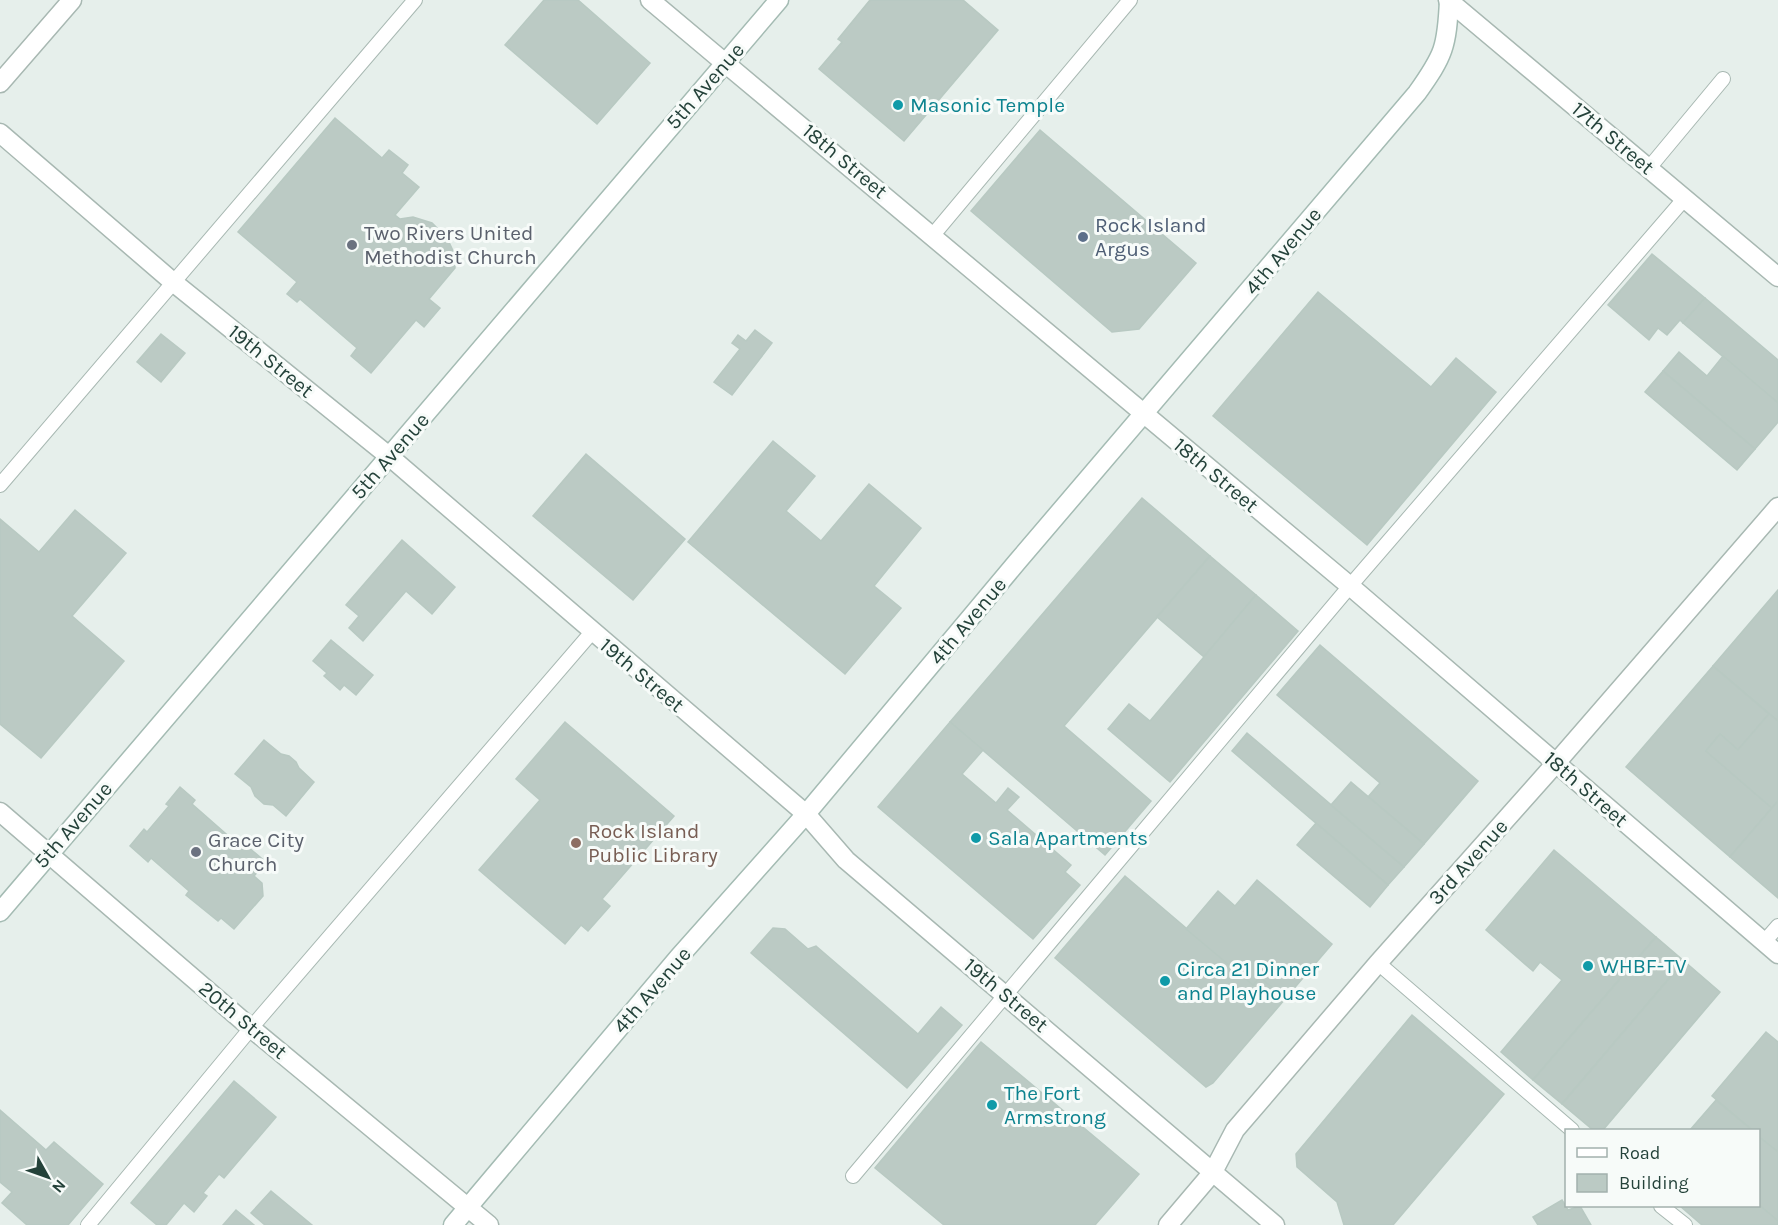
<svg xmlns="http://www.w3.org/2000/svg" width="1778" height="1225" viewBox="0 0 1778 1225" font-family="Karla,sans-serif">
	<rect width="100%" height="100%" fill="#e6efeb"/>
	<g fill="#bbcac4" stroke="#b8c9c2" stroke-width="1.5">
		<path d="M544 0H578L650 63 597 124 505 45Z"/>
		<path d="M870 0H963L998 30 904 141 819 69 842 42 838 39Z"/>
		<path d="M335 118 382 158 389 150 408 165 402 173 419 187 395 215 400 219 413 217 432 223 447 238 454 253 455 268 429 299 440 308 424 327 416 320 371 373 351 356 357 348 300 299 297 302 287 294 297 282 238 232Z"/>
		<path d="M1040 130 1196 263 1139 329 1112 332 971 211Z"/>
		<path d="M1652 254 1705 298 1683 323 1680 320 1667 335 1658 328 1649 340 1608 305Z"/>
		<path d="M1318 292 1431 387 1456 358 1496 392 1367 545 1213 416Z"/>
		<path d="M1705 298 1778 360V403L1683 323Z"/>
		<path d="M755 330 772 343 732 395 714 382 740 349 732 343 738 335 746 341Z"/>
		<path d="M161 334 185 353 161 382 137 362Z"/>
		<path d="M1679 352 1707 376 1723 356 1778 403V422L1755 449 1663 371Z"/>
		<path d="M1663 371 1755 449 1737 470 1645 392Z"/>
		<path d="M773 441 815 476 786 511 821 541 869 484 921 528 874 586 901 608 845 674 688 542Z"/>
		<path d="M586 454 685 539 633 600 533 516Z"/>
		<path d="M1142 498 1210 556 1064 726 1151 801 1105 855 950 722Z"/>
		<path d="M75 510 126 553 72 616 124 661 41 758 0 724V519L39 552Z"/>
		<path d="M402 540 455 587 432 614 406 591 363 641 349 628 359 616 346 605Z"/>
		<path d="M1210 556 1256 595 1204 657 1157 617Z"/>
		<path d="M1778 590V721L1713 666Z"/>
		<path d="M1256 595 1298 631 1170 782 1108 729 1129 704 1150 721Z"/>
		<path d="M331 640 373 675 356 695 344 685 340 690 324 676 327 673 313 661Z"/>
		<path d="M1320 645 1478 781 1424 844 1368 797 1380 783 1277 695Z"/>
		<path d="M1713 666 1769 714 1738 750 1720 734 1706 751 1772 808 1730 857 1626 767Z"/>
		<path d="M1769 714 1778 721V801L1772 808 1706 751 1720 734 1738 750Z"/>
		<path d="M565 722 674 816 602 899 610 906 588 931 581 925 565 944 479 870 540 800 516 779Z"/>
		<path d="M950 722 983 750 962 774 996 803 1008 788 1019 797 1007 810 1071 865 1065 872 1080 885 1033 939 878 807Z"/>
		<path d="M1247 733 1404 867 1388 885 1232 751Z"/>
		<path d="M264 740 281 754 289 756 296 762 299 768 314 782 286 816 273 805 264 804 255 796 251 787 235 774Z"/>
		<path d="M1351 782 1424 844 1404 867 1331 805Z"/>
		<path d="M180 787 195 800 192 804 233 840 236 837 266 862 254 876 262 883 263 896 234 929 221 918 218 921 186 895 189 891 151 858 148 862 130 846 144 829 147 832 169 806 166 804Z"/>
		<path d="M1778 801V898L1730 857Z"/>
		<path d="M1316 823 1388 885 1370 907 1297 845Z"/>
		<path d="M1554 850 1656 937 1533 1080 1501 1052 1562 980 1540 962 1533 971 1486 930Z"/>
		<path d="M1125 876 1253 985 1260 977 1285 999 1213 1083 1206 1087 1055 958Z"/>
		<path d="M1257 880 1332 944 1285 999 1260 977 1253 985 1186 929 1218 891 1235 906Z"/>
		<path d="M773 928 785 929 808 949 816 946 918 1034 941 1007 962 1025 907 1088 751 953Z"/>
		<path d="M1656 937 1684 961 1562 1104 1533 1080Z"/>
		<path d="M1684 961 1720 992 1603 1130H1593L1562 1104Z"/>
		<path d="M1412 1015 1504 1094 1393 1225H1344L1337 1202 1297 1167 1296 1154Z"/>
		<path d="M1766 1032 1778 1042V1152L1758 1136V1130H1752L1712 1096Z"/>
		<path d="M981 1042 1139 1174 1095 1225H944L875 1168Z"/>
		<path d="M234 1081 276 1117 224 1178 219 1174 203 1193 207 1196 194 1212 184 1203 166 1225H157L131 1203Z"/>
		<path d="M1716 1100 1752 1130H1690Z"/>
		<path d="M0 1110 46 1150 54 1142 103 1184 68 1225H27L2 1203 12 1192 0 1182Z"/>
		<path d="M1758 1136 1778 1152V1221L1758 1204Z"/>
		<path d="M271 1191 312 1225H265L251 1213Z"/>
		<path d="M1562 1200 1568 1210 1580 1206 1591 1225H1538L1533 1217Z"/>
		<path d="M1758 1204 1778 1221V1225H1702L1680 1206Z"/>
		<path d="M236 1210 254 1225H223Z"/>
	</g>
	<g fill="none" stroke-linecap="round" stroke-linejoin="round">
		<g stroke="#a8b8b2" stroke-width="16">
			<g id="service">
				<path d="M1649 168 1723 79"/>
				<path d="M933 235 1130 0"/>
				<path d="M0 485 415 0"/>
				<path d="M1764 942 1778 926"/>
				<path d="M1378 963 1572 1130"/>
				<path d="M853 1176 1350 586 1685 198"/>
				<path d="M1661 1206 1685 1225"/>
				<path d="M88 1225 251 1028 592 632"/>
			</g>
		</g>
		<g stroke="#a8b8b2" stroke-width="21">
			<g id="minor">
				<path d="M650 0 725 63"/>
				<path d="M0 83 72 0"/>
				<path d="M0 133 173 282 390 457"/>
			</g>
		</g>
		<g stroke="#a8b8b2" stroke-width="21">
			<g id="tertiary">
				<path d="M1448 0 1778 277"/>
				<path d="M725 63 1350 586 1778 954"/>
				<path d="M390 457 806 814 846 860 1275 1225"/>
				<path d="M0 812 251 1028 489 1225"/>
				<path d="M1168 1225 1213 1172 1235 1130 1378 963 1556 763 1778 507"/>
			</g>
		</g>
		<g stroke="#a4bbb3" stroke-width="21">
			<g id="secondary">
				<path d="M0 912 779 0"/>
				<path d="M453 1225 678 958 806 814 1017 562 1417 93C1444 55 1447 47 1449 0"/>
			</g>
		</g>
		<use href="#service" stroke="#fff" stroke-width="14"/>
		<use href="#minor" stroke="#fff" stroke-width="18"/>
		<use href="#tertiary" stroke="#fff" stroke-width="18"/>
		<use href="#secondary" stroke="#fff" stroke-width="18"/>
	</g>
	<g fill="#0f9aa8" stroke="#f7fbf9" stroke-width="2">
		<circle cx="898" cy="105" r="6"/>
		<circle cx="976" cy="838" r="6"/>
		<circle cx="1588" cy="966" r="6"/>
		<circle cx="1165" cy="981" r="6"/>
		<circle cx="992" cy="1105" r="6"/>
	</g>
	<circle fill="#5c6f8a" stroke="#f7fbf9" stroke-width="2" cx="1083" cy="237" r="6"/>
	<g fill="#6b7280" stroke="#f7fbf9" stroke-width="2">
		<circle cx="352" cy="245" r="6"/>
		<circle cx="196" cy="852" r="6"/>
	</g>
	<circle fill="#8d6e63" stroke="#f7fbf9" stroke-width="2" cx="576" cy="843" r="6"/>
	<g text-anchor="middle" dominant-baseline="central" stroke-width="6" stroke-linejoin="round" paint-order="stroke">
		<g font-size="21" fill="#24423a" stroke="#f7fbf9">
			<text transform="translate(705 86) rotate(-49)">5th Avenue</text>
			<text transform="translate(1613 138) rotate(40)">17th Street</text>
			<text transform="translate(845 161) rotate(40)">18th Street</text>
			<text transform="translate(1283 251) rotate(-50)">4th Avenue</text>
			<text transform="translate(271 361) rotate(39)">19th Street</text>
			<text transform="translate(390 456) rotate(-49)">5th Avenue</text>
			<text transform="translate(1216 475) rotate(40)">18th Street</text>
			<text transform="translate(968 621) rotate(-50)">4th Avenue</text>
			<text transform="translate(642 675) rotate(40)">19th Street</text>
			<text transform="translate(1586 789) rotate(41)">18th Street</text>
			<text transform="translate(73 825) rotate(-49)">5th Avenue</text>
			<text transform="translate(1468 862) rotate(-48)">3rd Avenue</text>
			<text transform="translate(652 990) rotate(-49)">4th Avenue</text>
			<text transform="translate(1006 995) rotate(40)">19th Street</text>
			<text transform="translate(243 1020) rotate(40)">20th Street</text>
		</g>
		<g font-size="21" fill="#0d838f" stroke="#f7fbf9" text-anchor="start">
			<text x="910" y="105">Masonic Temple</text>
			<text x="988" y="838">Sala Apartments</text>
			<text x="1600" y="966">WHBF-TV</text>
			<text x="1177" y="969">Circa 21 Dinner<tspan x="1177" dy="24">and Playhouse</tspan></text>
			<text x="1004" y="1093">The Fort<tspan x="1004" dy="24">Armstrong</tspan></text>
		</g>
		<g font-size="21" fill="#4e5e75" stroke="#f7fbf9" text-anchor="start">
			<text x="1095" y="225">Rock Island<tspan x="1095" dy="24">Argus</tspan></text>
		</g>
		<g font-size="21" fill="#5b616d" stroke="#f7fbf9" text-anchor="start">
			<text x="364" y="233">Two Rivers United<tspan x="364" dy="24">Methodist Church</tspan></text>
			<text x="208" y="840">Grace City<tspan x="208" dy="24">Church</tspan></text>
		</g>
		<g font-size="21" fill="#785e54" stroke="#f7fbf9" text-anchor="start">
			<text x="588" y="831">Rock Island<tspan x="588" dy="24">Public Library</tspan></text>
		</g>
	</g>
	<rect x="1565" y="1129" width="195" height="78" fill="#f7fbf9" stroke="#a3b1ad" stroke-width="1.5"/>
	<rect x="1577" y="1148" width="30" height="9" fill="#ffffff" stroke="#a3b1ad" stroke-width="1.5"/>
	<text x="1619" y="1159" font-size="18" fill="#24423a">Road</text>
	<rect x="1577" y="1174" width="30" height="18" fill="#bbcac4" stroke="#a3b1ad" stroke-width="1.5"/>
	<text x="1619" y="1189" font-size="18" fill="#24423a">Building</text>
	<g transform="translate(48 1177) rotate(130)" stroke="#f7fbf9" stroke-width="4.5" paint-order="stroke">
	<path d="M0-4.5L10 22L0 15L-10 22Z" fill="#24423a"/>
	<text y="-9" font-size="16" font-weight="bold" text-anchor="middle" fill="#24423a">N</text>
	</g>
</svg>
